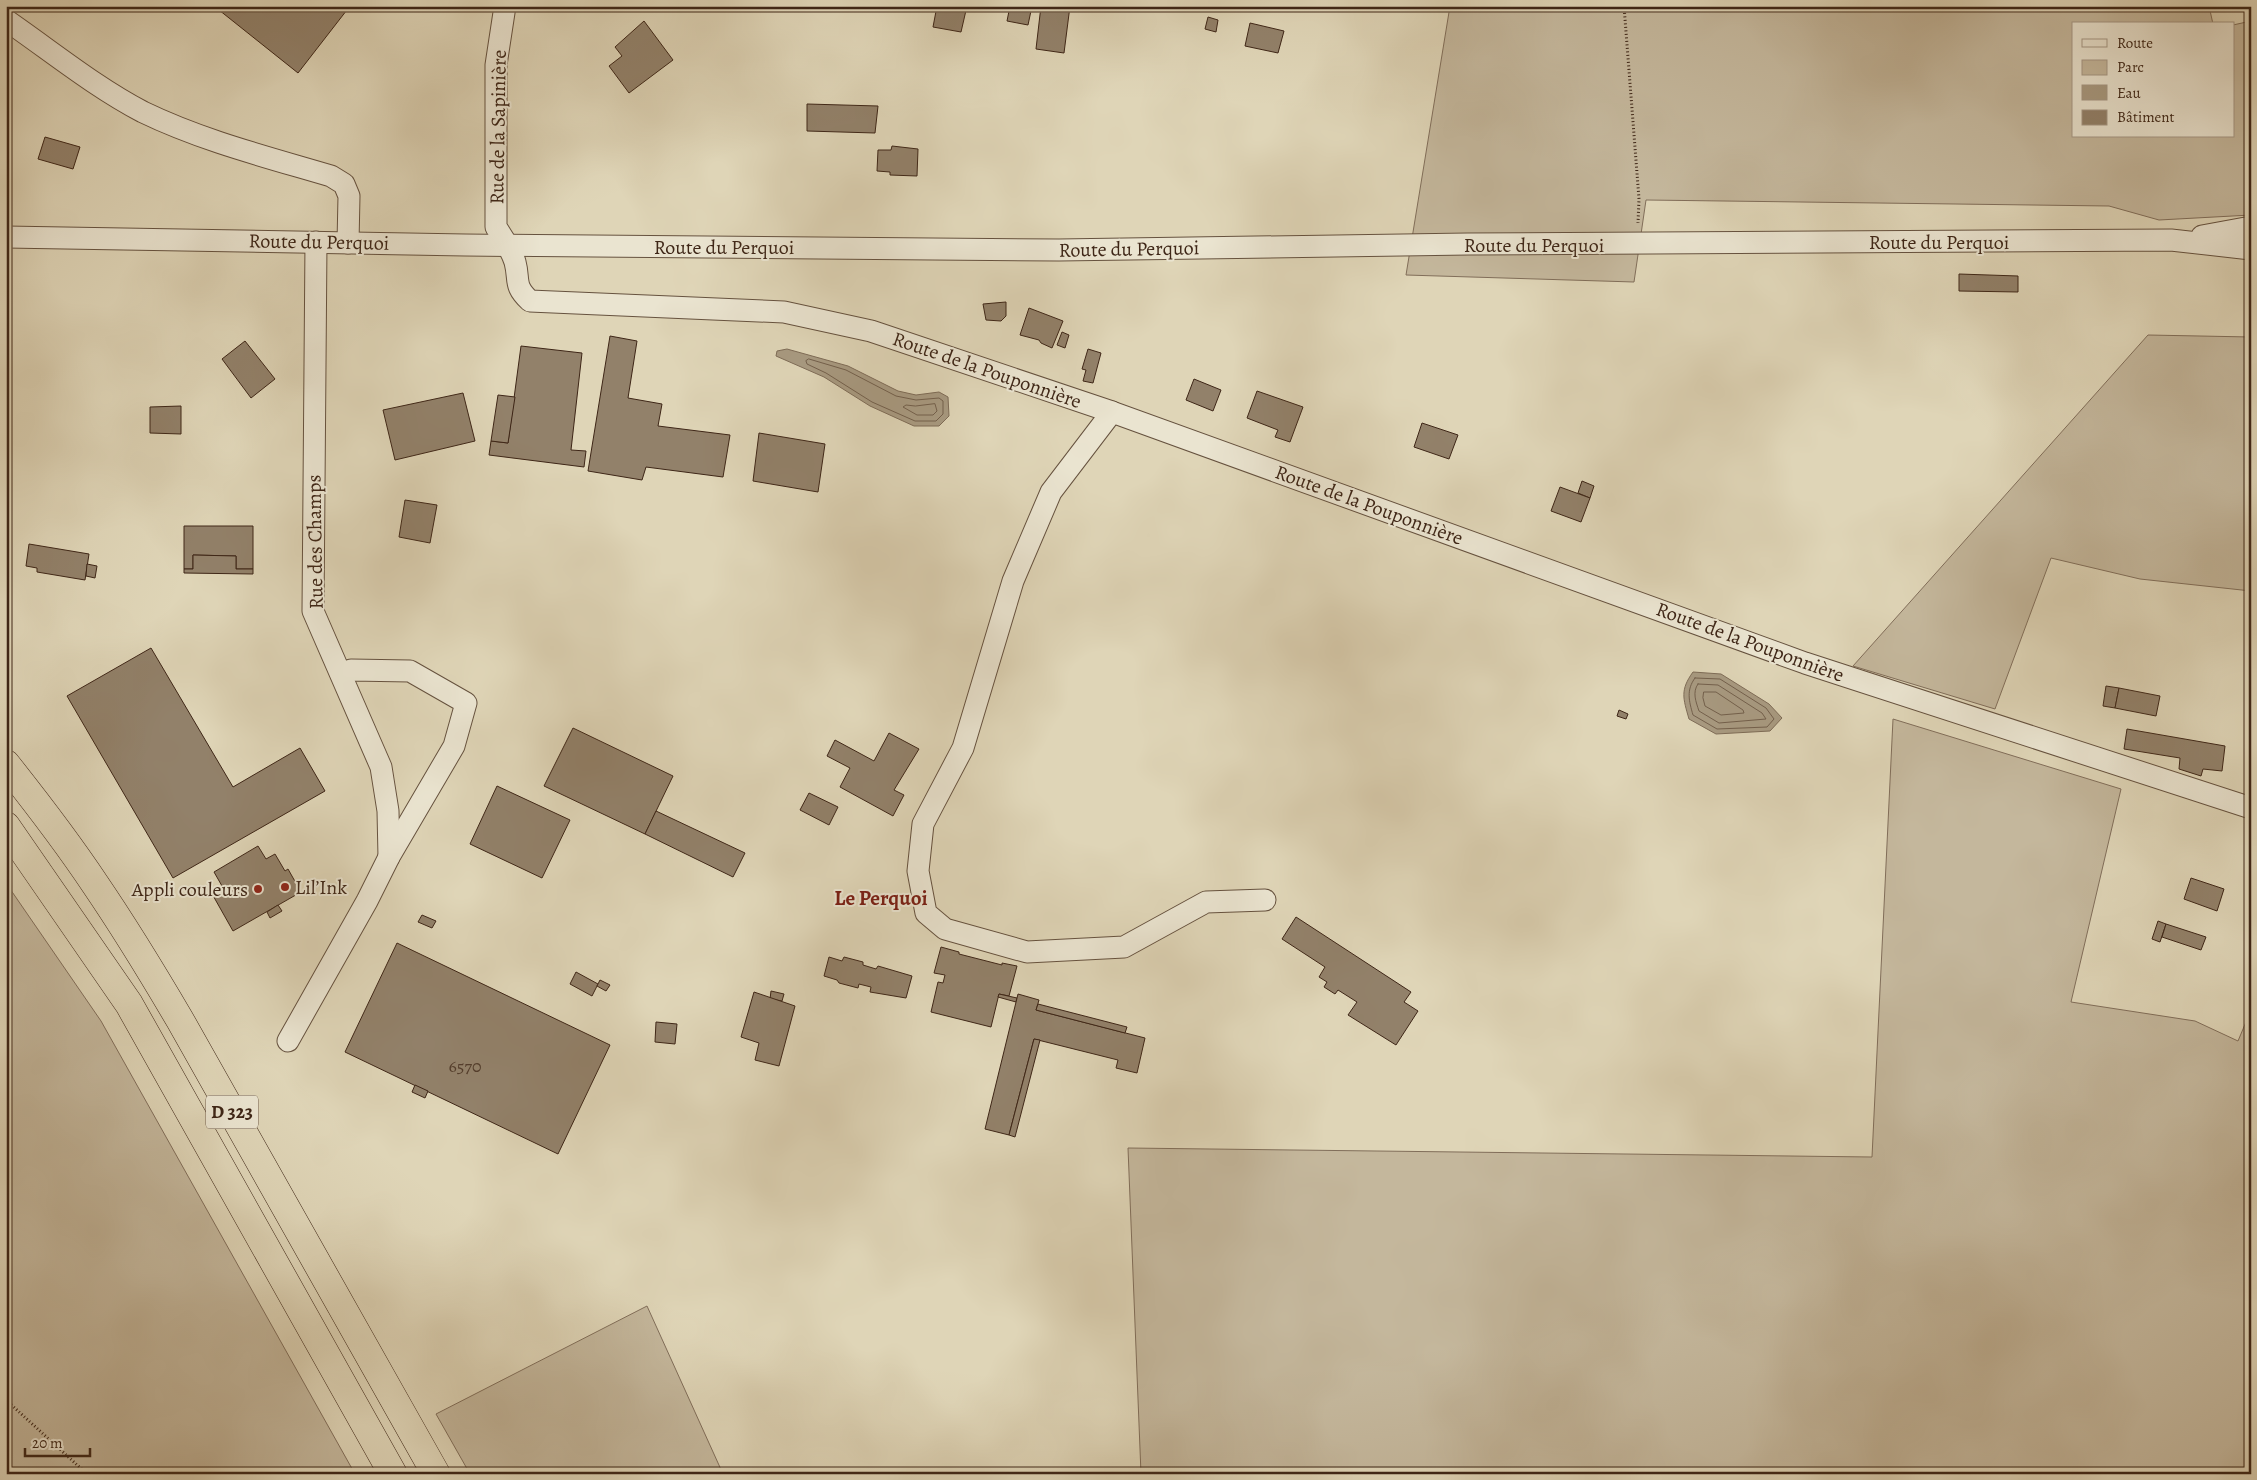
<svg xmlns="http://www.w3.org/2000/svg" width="2257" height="1480" viewBox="0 0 2257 1480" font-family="Alegreya,serif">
	<rect width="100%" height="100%" fill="#dfd5b7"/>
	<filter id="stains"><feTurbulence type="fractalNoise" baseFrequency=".004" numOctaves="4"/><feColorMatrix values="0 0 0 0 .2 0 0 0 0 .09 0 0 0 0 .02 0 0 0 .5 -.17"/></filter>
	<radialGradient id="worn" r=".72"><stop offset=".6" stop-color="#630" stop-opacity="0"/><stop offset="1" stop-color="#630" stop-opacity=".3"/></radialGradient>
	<g fill="#c4b79c" stroke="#816e5a">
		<path d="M1450 6H2209L2213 24H2073V136H2233V25L2251 21V215L2159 220 2109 206 1646 200 1634 282 1406 275Z"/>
		<path d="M2148 335 2251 337V591L2140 579 2051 558 1995 709 1853 666Z"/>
		<path d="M1893 719 2121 789 2071 1002 2195 1021 2238 1041 2251 1010V1474H1141L1128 1148 1872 1157Z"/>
		<path d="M6 883 101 1021 355 1474H6Z"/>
		<path d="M647 1306 723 1474H470L436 1414Z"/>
	</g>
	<g fill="#a89a81" stroke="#7e6c57">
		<path d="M787 349 848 366 898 391 916 395 939 392 948 397 949 416 939 426H914L870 406 824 377 776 356 777 351Z"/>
		<path d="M1693 672 1721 674 1769 704 1782 718 1770 731 1716 734 1689 719C1683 698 1680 690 1693 672Z"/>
	</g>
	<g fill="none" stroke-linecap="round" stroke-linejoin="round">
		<g stroke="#73604c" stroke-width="1">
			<path d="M809 359 846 370 896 396 916 400 939 398 943 401V414L936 421H915L872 402 826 373 807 364 806 361Z"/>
			<path d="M935 404 937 411 933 415H917L903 407 906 405 915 406Z"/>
			<path d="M1695 678 1720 679 1766 708 1774 719 1767 727 1717 729 1693 715C1689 701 1686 690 1695 678Z"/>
			<path d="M1698 684 1718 685 1762 713 1766 719 1719 723 1699 711C1696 702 1692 692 1698 684Z"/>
			<path d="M1704 692H1716L1743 710 1744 713 1721 715 1705 706 1703 698Z"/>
		</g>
	</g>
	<g fill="#92816a" stroke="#3e2617">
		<path d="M214 6H350L298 73Z"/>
		<path d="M937 6H967L961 32 933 27Z"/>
		<path d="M1010 6H1032L1028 25 1007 21Z"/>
		<path d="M1041 6H1070L1064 53 1036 49Z"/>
		<path d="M1208 17 1218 20 1216 32 1205 29Z"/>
		<path d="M644 21 673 60 629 93 609 66 622 56 615 47Z"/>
		<path d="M1250 23 1284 31 1278 53 1245 46Z"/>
		<path d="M807 104 878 106 875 133 807 131Z"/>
		<path d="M45 137 80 147 73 169 38 159Z"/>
		<path d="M892 146 918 149 917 176 890 175V172L877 171 878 150H891Z"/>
		<path d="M1959 274 2018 276V292L1959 291Z"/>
		<path d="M1006 302V316L1001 321 986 320 983 304Z"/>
		<path d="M1029 308 1063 321 1052 348 1041 343 1039 340 1020 335Z"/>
		<path d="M1062 332 1069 335 1065 348 1057 345Z"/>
		<path d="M610 336 637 341 628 398 662 404 658 426 730 435 723 477 646 467 642 480 588 471Z"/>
		<path d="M245 341 275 379 251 398 222 359Z"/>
		<path d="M521 346 582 353 571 450 586 451 584 467 489 455 491 441 508 443Z"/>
		<path d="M1088 349 1101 353 1093 383 1083 381 1086 370 1082 369Z"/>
		<path d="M1194 379 1221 390 1213 411 1186 400Z"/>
		<path d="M1257 391 1303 407 1290 442 1275 437 1278 430 1247 418Z"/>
		<path d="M463 393 475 441 395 460 383 410Z"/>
		<path d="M498 395 515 397 508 443 491 441Z"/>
		<path d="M181 406V434L150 433V407Z"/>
		<path d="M1422 423 1458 435 1449 459 1414 447Z"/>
		<path d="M759 433 825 444 818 492 753 481Z"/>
		<path d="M1582 481 1594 486 1590 498 1578 493Z"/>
		<path d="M1560 487 1590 498 1581 522 1551 511Z"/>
		<path d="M405 500 437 505 430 543 399 537Z"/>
		<path d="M184 526H253V569H236V556L193 555V569H184Z"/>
		<path d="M29 544 89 554 85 580 37 572V568L26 566Z"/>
		<path d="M193 555 236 556V569H253V574L184 573V569H193Z"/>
		<path d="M87 564 97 566 95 578 86 576Z"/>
		<path d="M151 648 233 787 300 748 325 791 173 878 67 696Z"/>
		<path d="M2106 686 2119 688 2115 708 2103 706Z"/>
		<path d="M2119 688 2160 696 2156 716 2115 708Z"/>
		<path d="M1619 710 1628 714 1626 719 1617 716Z"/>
		<path d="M573 728 673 776 645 834 544 786Z"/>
		<path d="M2127 729 2225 746 2222 771 2203 769 2201 776 2179 769 2180 758 2124 749Z"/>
		<path d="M889 733 919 749 894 790 904 795 893 816 840 787 850 768 827 756 835 740 874 761Z"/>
		<path d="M497 786 570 820 542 878 470 844Z"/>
		<path d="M809 793 838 807 829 825 800 810Z"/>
		<path d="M656 811 745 853 733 877 645 834Z"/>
		<path d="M258 846 266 859 275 854 285 871 288 869 301 892 233 931 211 892 222 886 214 872Z"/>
		<path d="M2191 878 2224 889 2217 911 2184 899Z"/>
		<path d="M278 905 282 911 270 918 267 912Z"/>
		<path d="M422 915 436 921 432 928 418 922Z"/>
		<path d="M1296 917 1411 992 1404 1002 1418 1011 1396 1045 1348 1015 1357 1002 1338 990 1335 994 1324 987 1327 982 1319 977 1325 967 1282 939Z"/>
		<path d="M2158 921 2166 924 2160 942 2152 939Z"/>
		<path d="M2166 924 2206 937 2201 950 2162 937Z"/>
		<path d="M397 943 610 1045 558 1154 345 1052Z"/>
		<path d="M941 947 959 952V954L1002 965V963L1017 966 1009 996 999 994 991 1027 931 1012 938 982 943 983 945 975 934 973Z"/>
		<path d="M829 957 842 961 844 957 863 962V965L876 969 878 966 912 976 906 998 870 992 871 987 859 984 858 988 839 983 837 980 824 976Z"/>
		<path d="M576 972 598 984 592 996 570 984Z"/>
		<path d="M600 980 610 985 606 991 597 986Z"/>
		<path d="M771 991 784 994 782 1001 770 999Z"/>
		<path d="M754 992 795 1006 779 1066 755 1060 759 1043 741 1037Z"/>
		<path d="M999 994 1017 998 1016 1002 998 997Z"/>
		<path d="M1018 994 1039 1000 1036 1010 1145 1038 1137 1073 1116 1068 1118 1060 1034 1039 1009 1135 985 1129Z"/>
		<path d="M1038 1004 1127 1027 1125 1033 1036 1010Z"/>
		<path d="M656 1022 677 1024 675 1044 655 1042Z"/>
		<path d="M1034 1039 1040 1040 1015 1137 1009 1135Z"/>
		<path d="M415 1085 428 1091 425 1098 412 1092Z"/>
	</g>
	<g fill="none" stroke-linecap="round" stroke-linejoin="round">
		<g stroke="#66523f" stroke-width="23">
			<g id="minor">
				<path d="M505 6 496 65V227C503 238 511 249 515 262 520 281 513 285 530 301L784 312 871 331 1112 412 1805 663 2251 808"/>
				<path d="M6 20C51 51 95 87 143 112 203 141 267 157 331 176L344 184 349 196 348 243"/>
				<path d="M2202 236 2251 227"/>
				<path d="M6 237 465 245 1059 250 1468 244 2171 240 2251 249"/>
				<path d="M316 242 313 611 381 767 388 811 389 857"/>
				<path d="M1112 412 1051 492 1013 581 963 748 923 824 918 871 926 913 945 929 1027 952 1124 947 1206 902 1265 900"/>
				<path d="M288 1041 367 901 389 857 454 746 466 703 410 671 351 670 341 674"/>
			</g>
		</g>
		<g stroke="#3e2617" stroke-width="29">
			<g id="highway">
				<path d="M6 764C37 803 67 842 95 884 125 928 153 974 180 1020L436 1474"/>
				<path d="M6 826 129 1004 393 1474"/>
			</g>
		</g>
		<g stroke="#3e2617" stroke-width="3" stroke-dasharray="1 2.5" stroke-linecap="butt">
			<path d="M1624 6 1639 199 1638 223"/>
			<path d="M6 1400 87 1474"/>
		</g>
		<use href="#minor" stroke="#eae4d0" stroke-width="21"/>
		<use href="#highway" stroke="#dfd5b7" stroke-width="28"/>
	</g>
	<g fill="#8f2418" stroke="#eae4d0" stroke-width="2">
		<circle cx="285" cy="887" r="5"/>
		<circle cx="258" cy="889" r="5"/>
	</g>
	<g text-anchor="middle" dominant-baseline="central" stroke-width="4" stroke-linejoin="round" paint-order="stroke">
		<g font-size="18" fill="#533d2c">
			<text x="465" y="1066">6570</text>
		</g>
		<rect fill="#eae4d0" stroke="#725f4e" stroke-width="1" x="206" y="1095.5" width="52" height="33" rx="4"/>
		<g font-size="19" font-weight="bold" fill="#3e2617">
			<text x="232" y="1112">D 323</text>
		</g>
		<g font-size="20" fill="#3e2617" stroke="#eae4d0">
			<text transform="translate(498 127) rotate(-89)">Rue de la Sapinière</text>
			<text transform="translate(319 242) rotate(1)">Route du Perquoi</text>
			<text x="1939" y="242">Route du Perquoi</text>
			<text x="1534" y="245">Route du Perquoi</text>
			<text x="724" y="247">Route du Perquoi</text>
			<text transform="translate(1129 249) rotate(-1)">Route du Perquoi</text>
			<text transform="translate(987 370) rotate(19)">Route de la Pouponnière</text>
			<text transform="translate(1369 505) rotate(20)">Route de la Pouponnière</text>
			<text transform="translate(315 542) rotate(-91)">Rue des Champs</text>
			<text transform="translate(1750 642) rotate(20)">Route de la Pouponnière</text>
		</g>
		<g font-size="20" fill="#3e2617" stroke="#eae4d0" text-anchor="start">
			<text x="295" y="887">Lil’Ink</text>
			<text x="248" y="889" text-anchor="end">Appli couleurs</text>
		</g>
		<g font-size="21" font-weight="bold" fill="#7a1f14" stroke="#eae4d0">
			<text x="881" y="898">Le Perquoi</text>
		</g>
	</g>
	<rect width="2257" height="1480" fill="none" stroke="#dfd5b7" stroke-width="25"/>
	<rect x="8" y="8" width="2242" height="1465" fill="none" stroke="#3e2617" stroke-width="2.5"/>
	<rect x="12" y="12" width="2232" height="1455" fill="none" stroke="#3e2617"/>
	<rect x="2072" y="22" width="162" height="115" fill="#eae4d0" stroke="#a59886"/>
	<rect x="2082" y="39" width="25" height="8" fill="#eae4d0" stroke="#a59886"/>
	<text x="2117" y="48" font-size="15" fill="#3e2617">Route</text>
	<rect x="2082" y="60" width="25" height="15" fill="#c4b79c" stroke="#a59886"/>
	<text x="2117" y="72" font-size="15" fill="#3e2617">Parc</text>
	<rect x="2082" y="85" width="25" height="15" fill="#a89a81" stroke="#a59886"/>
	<text x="2117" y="98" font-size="15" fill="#3e2617">Eau</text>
	<rect x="2082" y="110" width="25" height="15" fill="#92816a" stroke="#a59886"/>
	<text x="2117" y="122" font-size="15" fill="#3e2617">Bâtiment</text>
	<path d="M25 1448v8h65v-8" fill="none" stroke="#3e2617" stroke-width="2.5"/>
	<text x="32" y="1448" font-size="15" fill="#3e2617" stroke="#eae4d0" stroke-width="4" paint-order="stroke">20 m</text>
	<rect width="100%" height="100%" filter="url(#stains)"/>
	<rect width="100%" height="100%" fill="url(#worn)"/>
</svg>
